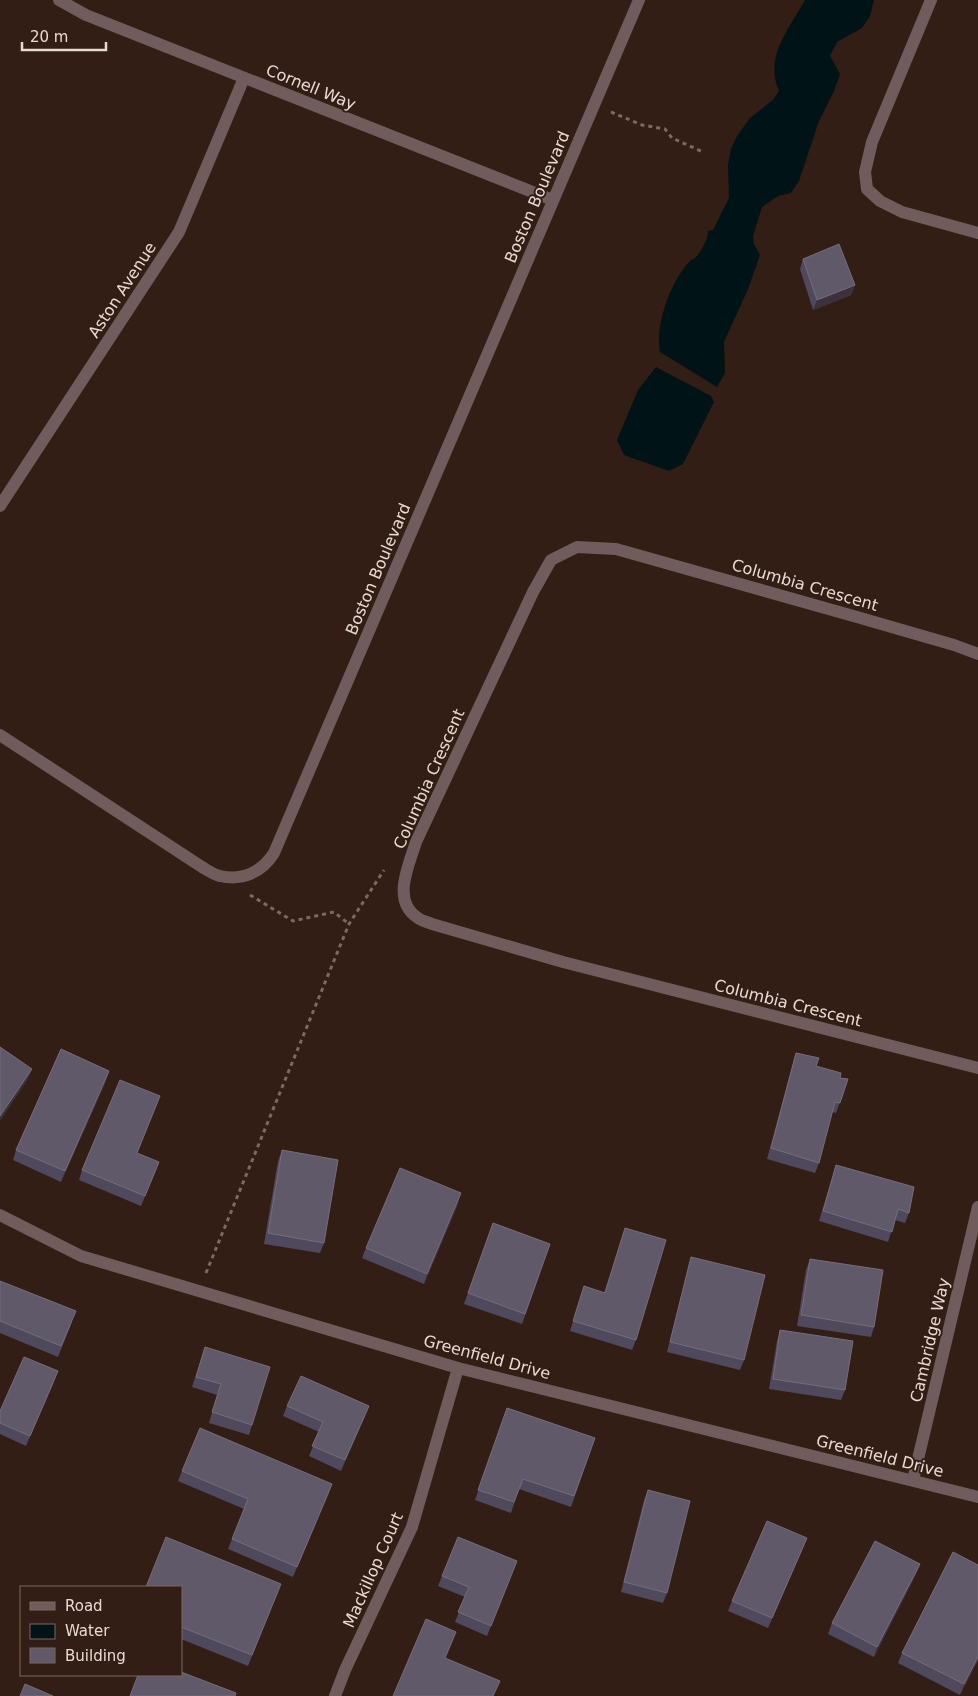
<svg xmlns="http://www.w3.org/2000/svg" width="978" height="1696" viewBox="0 0 978 1696" font-family="'DejaVu Sans',sans-serif">
	<rect width="100%" height="100%" fill="#331e15"/>
	<g fill="#001316">
		<path d="M805 0H874L870 16 862 28 837 42 830 56 840 74 834 91 819 121 799 181 791 193 778 196 762 207 753 236 754 244 760 255 748 289 724 342 725 373 717 387 660 352C655 325 670 283 689 262 694 257 690 262 695 258 700 254 709 237 708 231L713 230 729 198 728 165 731 149 737 136 750 118 773 100 779 91C764 57 789 29 805 0Z"/>
		<path d="M656 367 711 396 714 402 683 464 669 471 624 455 617 440 638 390Z"/>
	</g>
	<g fill="none" stroke-linecap="round" stroke-linejoin="round">
		<g stroke="#7c6a62" stroke-width="3" stroke-dasharray="4 4" stroke-linecap="butt">
			<path d="M611 112 642 125 665 129 672 138 703 152"/>
			<path d="M250 895 293 921 334 912 349 924"/>
			<path d="M206 1273 349 924 384 870"/>
		</g>
		<g stroke="#705c5c" stroke-width="12">
			<path d="M59 0 86 15 553 200"/>
			<path d="M931 0 872 142 865 172 867 189 880 201 902 212 978 233"/>
			<path d="M0 506 179 232 244 78"/>
			<path d="M978 654 954 645 857 617 616 549 577 547 551 560 533 592 416 842C409 865 391 901 418 918 422 921 428 922 432 924L563 962 978 1068"/>
			<path d="M0 735 202 867C207 870 214 875 220 876 243 881 262 872 274 853L639 0"/>
			<path d="M0 1215 81 1256 458 1368 978 1497"/>
			<path d="M913 1480 978 1207"/>
			<path d="M335 1696 345 1670 412 1527 458 1368"/>
		</g>
	</g>
	<g fill="#4f495d">
		<path d="M803 259 855 285 851 295 813 310 800 269Z"/>
		<path d="M796 1053 816 1066 840 1078 848 1079 836 1113 832 1112 819 1163 815 1173 767 1159 793 1063Z"/>
		<path d="M106 1081 61 1182 13 1160 16 1150Z"/>
		<path d="M282 1150 324 1243 320 1253 264 1244 278 1161Z"/>
		<path d="M137 1153 155 1172 141 1206 79 1180 82 1170Z"/>
		<path d="M836 1165 909 1213 905 1223 895 1220 888 1242 819 1221Z"/>
		<path d="M458 1204 424 1284 362 1258 366 1248Z"/>
		<path d="M493 1223 550 1244 522 1324 464 1304Z"/>
		<path d="M625 1228 636 1340 632 1350 570 1331 584 1286 604 1293Z"/>
		<path d="M691 1257 744 1360 740 1370 667 1352 688 1268Z"/>
		<path d="M810 1259 874 1327 871 1337 797 1326 806 1270Z"/>
		<path d="M0 1281 72 1322 58 1357 0 1333Z"/>
		<path d="M780 1330 845 1390 841 1400 769 1389 777 1341Z"/>
		<path d="M205 1347 252 1425 249 1435 209 1423 217 1395 192 1387Z"/>
		<path d="M54 1382 26 1446 0 1434V1411Z"/>
		<path d="M287 1406 365 1416 341 1471 309 1456 319 1432 283 1416Z"/>
		<path d="M507 1408 595 1438 571 1507 519 1489 511 1513 475 1500Z"/>
		<path d="M182 1471 332 1484 293 1577 228 1549 244 1509 178 1481Z"/>
		<path d="M648 1490 667 1593 663 1603 621 1592 644 1500Z"/>
		<path d="M803 1548 768 1628 728 1611 732 1601Z"/>
		<path d="M920 1564 916 1574 874 1657 828 1634 832 1623Z"/>
		<path d="M513 1571 487 1636 455 1622 465 1597 438 1586 442 1576Z"/>
		<path d="M181 1587 277 1594 248 1666 181 1639Z"/>
		<path d="M902 1653 978 1660 960 1695 898 1663Z"/>
	</g>
	<g fill="#3d313b">
		<path d="M855 285 851 295 813 310 817 300Z"/>
		<path d="M32 1069 28 1079 0 1121V1116Z"/>
		<path d="M109 1071 106 1081 61 1182 65 1171Z"/>
		<path d="M461 1193 458 1204 424 1284 427 1274Z"/>
		<path d="M58 1371 54 1382 26 1446 30 1436Z"/>
		<path d="M369 1406 365 1416 341 1471 345 1460Z"/>
		<path d="M332 1484 329 1494 293 1577 297 1567Z"/>
		<path d="M807 1538 803 1548 768 1628 772 1618Z"/>
		<path d="M920 1564 916 1574 874 1657 877 1647Z"/>
		<path d="M978 1657V1660L960 1695 964 1684Z"/>
	</g>
	<g fill="#5f596a" stroke="#756d7a">
		<path d="M839 244 855 285 817 300 803 259Z"/>
		<path d="M0 1047 32 1069 0 1116Z"/>
		<path d="M61 1049 109 1071 65 1171 16 1150Z"/>
		<path d="M796 1053 819 1058 816 1066 841 1073 840 1078 848 1079 840 1103 835 1102 819 1163 771 1148Z"/>
		<path d="M120 1080 160 1096 137 1153 159 1162 145 1196 82 1170Z"/>
		<path d="M282 1150 338 1160 324 1243 268 1233Z"/>
		<path d="M836 1165 914 1187 909 1213 898 1209 892 1232 823 1211Z"/>
		<path d="M400 1168 461 1193 427 1274 366 1248Z"/>
		<path d="M493 1223 550 1244 525 1314 468 1293Z"/>
		<path d="M625 1228 666 1240 636 1340 573 1321 584 1286 605 1293Z"/>
		<path d="M691 1257 765 1275 744 1360 670 1342Z"/>
		<path d="M810 1259 883 1270 874 1327 801 1315Z"/>
		<path d="M0 1281 76 1311 61 1346 0 1321Z"/>
		<path d="M780 1330 853 1341 845 1390 773 1379Z"/>
		<path d="M205 1347 270 1367 252 1425 212 1412 221 1384 196 1377Z"/>
		<path d="M24 1357 58 1371 30 1436 0 1423V1411Z"/>
		<path d="M301 1376 369 1406 345 1460 312 1446 323 1422 287 1406Z"/>
		<path d="M507 1408 595 1438 574 1496 523 1479 514 1502 478 1490Z"/>
		<path d="M200 1428 332 1484 297 1567 232 1539 248 1499 182 1471Z"/>
		<path d="M648 1490 690 1501 667 1593 624 1582Z"/>
		<path d="M767 1521 807 1538 772 1618 732 1601Z"/>
		<path d="M166 1537 281 1584 252 1655 181 1627V1587H146Z"/>
		<path d="M458 1537 517 1561 491 1626 458 1612 469 1587 442 1576Z"/>
		<path d="M875 1541 920 1564 877 1647 832 1623Z"/>
		<path d="M953 1552 978 1565V1657L964 1684 902 1653Z"/>
		<path d="M426 1619 456 1632 445 1658 500 1681 493 1696H393Z"/>
		<path d="M181 1672 236 1693 235 1696H130L138 1675H181Z"/>
		<path d="M25 1684 53 1696H20Z"/>
	</g>
	<g text-anchor="middle" dominant-baseline="central" stroke-width="4" stroke-linejoin="round" paint-order="stroke">
		<g font-size="16" fill="#e9dad4" stroke="#331e15">
			<text transform="translate(311 87) rotate(22)">Cornell Way</text>
			<text transform="translate(537 197) rotate(-67)">Boston Boulevard</text>
			<text transform="translate(122 290) rotate(-57)">Aston Avenue</text>
			<text transform="translate(378 569) rotate(-67)">Boston Boulevard</text>
			<text transform="translate(805 585) rotate(16)">Columbia Crescent</text>
			<text transform="translate(429 779) rotate(-66)">Columbia Crescent</text>
			<text transform="translate(788 1003) rotate(14)">Columbia Crescent</text>
			<text transform="translate(930 1340) rotate(-77)">Cambridge Way</text>
			<text transform="translate(487 1357) rotate(15)">Greenfield Drive</text>
			<text transform="translate(880 1456) rotate(14)">Greenfield Drive</text>
			<text transform="translate(373 1570) rotate(-66)">Mackillop Court</text>
		</g>
	</g>
	<rect x="20" y="1586" width="162" height="90" fill="#331e15" stroke="#7c6961"/>
	<rect x="30" y="1602" width="25" height="8" fill="#705c5c" stroke="#7c6961"/>
	<text x="65" y="1611" font-size="15" fill="#e9dad4">Road</text>
	<rect x="30" y="1624" width="25" height="15" fill="#001316" stroke="#7c6961"/>
	<text x="65" y="1636" font-size="15" fill="#e9dad4">Water</text>
	<rect x="30" y="1648" width="25" height="15" fill="#5f596a" stroke="#7c6961"/>
	<text x="65" y="1661" font-size="15" fill="#e9dad4">Building</text>
	<path d="M22 42v8h84v-8" fill="none" stroke="#e9dad4" stroke-width="2.5"/>
	<text x="30" y="42" font-size="15" fill="#e9dad4" stroke="#331e15" stroke-width="4" paint-order="stroke">20 m</text>
</svg>
